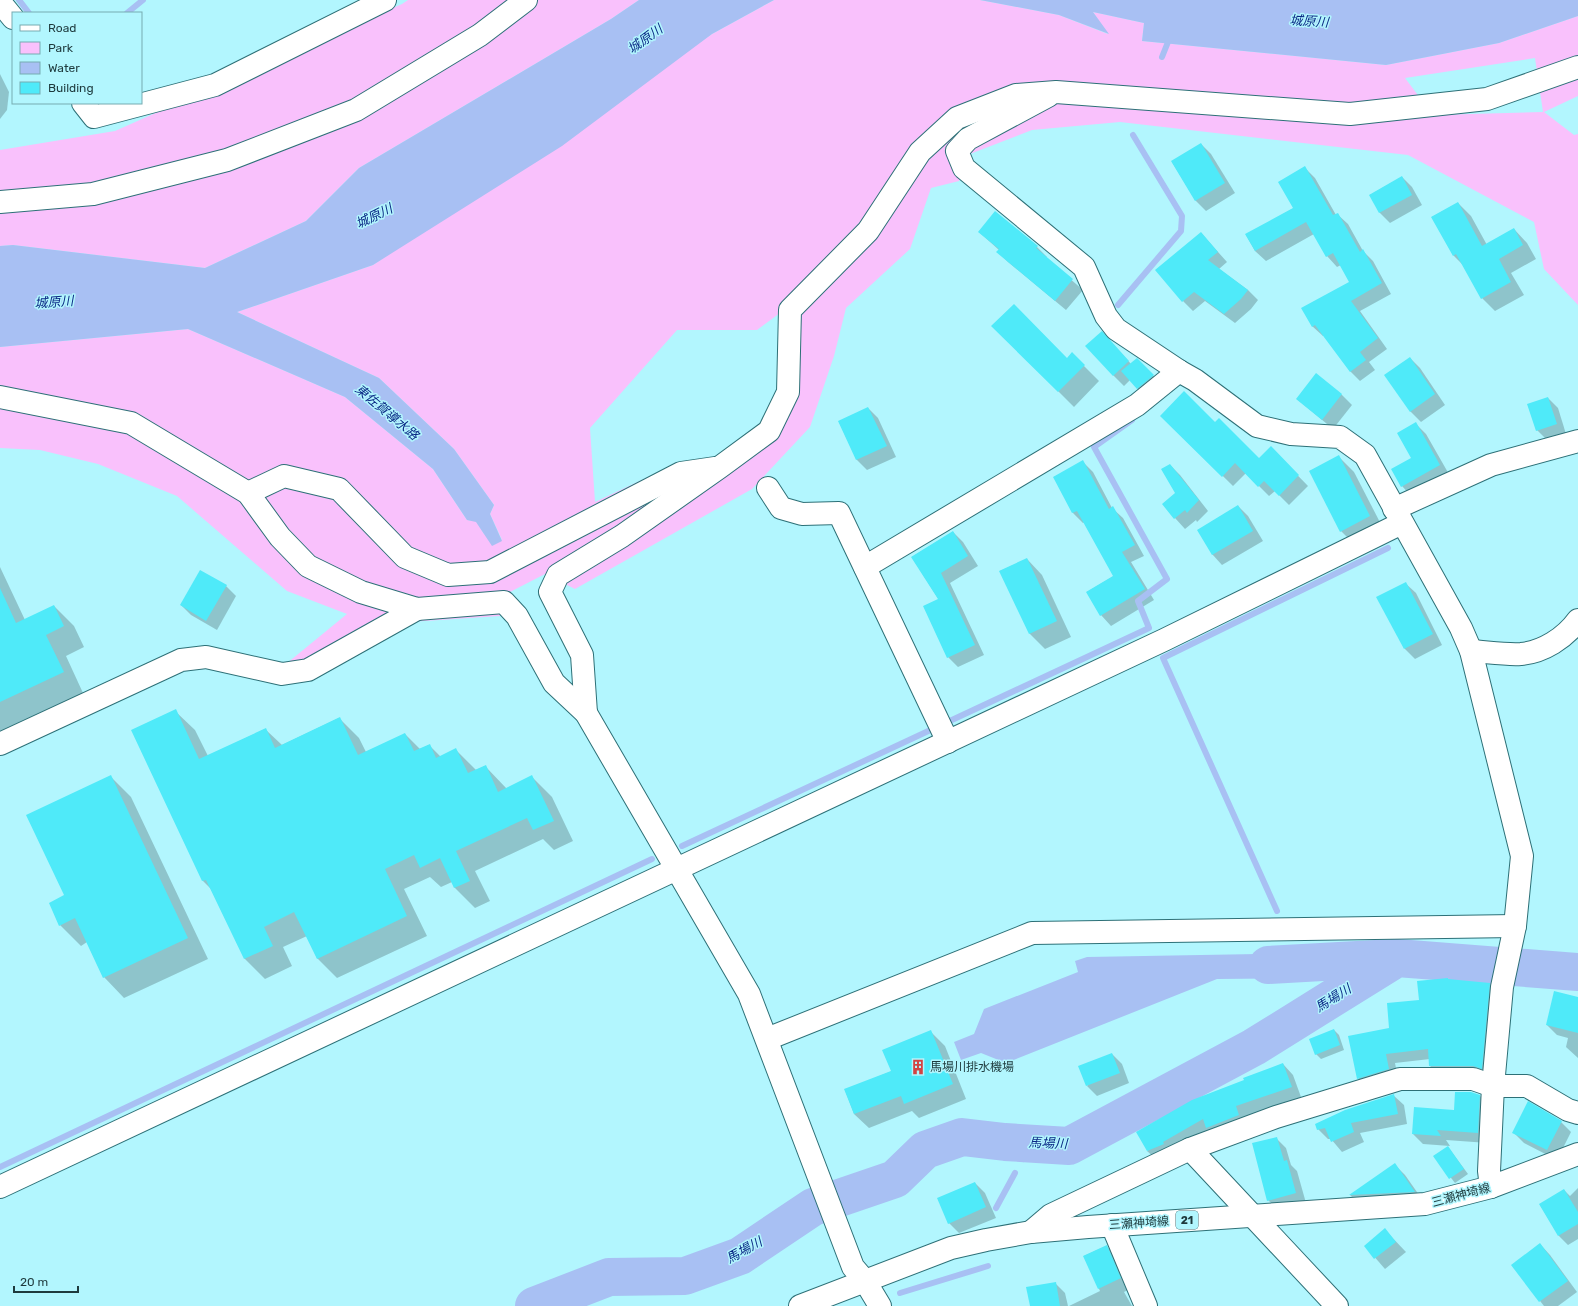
<svg xmlns="http://www.w3.org/2000/svg" width="1578" height="1306" viewBox="0 0 1578 1306" font-family="Rubik,'Noto Sans JP',sans-serif">
	<rect width="100%" height="100%" fill="#b2f6fe"/>
	<g fill="#f9c1fc" fill-rule="evenodd">
		<path d="M408 0H639L611 19 359 168 306 221 205 268 13 245 0 246V150L115 131 402 4Z"/>
		<path d="M774 0H980L1059 15 1108 34 1093 12 1144 23 1142 41 1386 65 1499 43 1578 16V96L1544 112 1574 135 1578 134V305L1544 269 1534 222 1408 155 1120 122 1032 130 970 154 959 181 931 188 910 249 846 308 834 356 810 427 752 489 575 589 545 574 502 596 500 616 409 622 299 681 286 664 347 614 287 591 177 496 98 464 40 450 0 448V347L188 329 345 397 433 469 467 520 476 521 484 534 502 540 490 514 494 505 454 449 379 378 237 312 373 265 712 34ZM1535 58 1543 112 1433 115 1405 78ZM780 313 779 396 766 421 717 457 678 463 595 502 590 428 677 330H757Z"/>
	</g>
	<g fill="#a8c0f3">
		<path d="M639 0H774L712 34 562 146 373 265 237 312 379 378 454 449 494 505 490 514 502 541 492 546 476 522 467 520 433 469 345 397 188 329 0 347V246L13 245 205 268 306 221 359 168 611 19Z"/>
		<path d="M980 0H1578V16L1499 43 1386 65 1142 41 1144 23 1093 12 1109 34 1059 15Z"/>
		<path d="M1322 953 1314 978 1217 979 1006 1063 981 1053 961 1060 954 1042 974 1034 984 1009 1078 972 1075 961 1087 957Z"/>
	</g>
	<g fill="#0003">
		<path d="M0 74 9 92 7 110 0 119Z"/>
		<path d="M1201 144 1211 154 1235 193 1206 211 1196 201 1172 162Z"/>
		<path d="M1305 168 1315 178 1336 215 1337 214 1348 224 1363 251 1373 261 1391 294 1360 311 1387 349 1369 362 1375 370 1360 381 1350 371 1324 335 1323 336 1312 326 1351 282 1341 265 1337 267 1327 256 1314 234 1266 261 1255 251 1246 235 1294 208Z"/>
		<path d="M1402 177 1412 187 1422 205 1390 223 1380 213 1370 195Z"/>
		<path d="M1458 203 1471 216 1487 245 1514 229 1527 243 1536 259 1511 273 1524 295 1495 311 1482 298 1463 265 1454 256 1432 217Z"/>
		<path d="M979 232 1037 247 1047 257 1046 258 1083 290 1066 310 1008 262 998 252 999 250Z"/>
		<path d="M1201 233 1227 262 1219 269 1248 290 1258 300 1251 309 1235 323 1205 301 1193 311 1183 301Z"/>
		<path d="M993 326 1067 359 1072 354 1099 381 1074 407Z"/>
		<path d="M1112 343 1131 364 1137 359 1163 386 1147 399 1130 380 1124 386 1113 375Z"/>
		<path d="M1410 358 1420 368 1445 405 1421 422 1410 411Z"/>
		<path d="M1316 375 1342 395 1352 405 1333 429 1297 399Z"/>
		<path d="M1548 398 1558 408 1566 434 1547 440 1537 430Z"/>
		<path d="M868 408 878 418 896 457 867 470 857 460 839 422Z"/>
		<path d="M1162 416 1215 423 1259 460 1271 448 1308 486 1289 505 1275 491 1269 496 1246 473 1233 486Z"/>
		<path d="M1416 424 1426 434 1450 476 1412 497 1402 486 1393 469 1413 458Z"/>
		<path d="M1339 457 1354 472 1385 532 1357 547 1341 531 1310 471Z"/>
		<path d="M1083 462 1093 472 1112 508 1123 518 1144 556 1131 562 1154 600 1111 626 1101 615 1087 592 1114 576 1085 522 1083 523 1073 513 1054 477Z"/>
		<path d="M1170 465 1180 475 1208 511 1197 522 1196 520 1185 529 1175 518 1177 494Z"/>
		<path d="M1238 506 1248 516 1263 541 1222 565 1212 554Z"/>
		<path d="M953 532 963 542 978 566 950 583 984 655 958 667 948 657 939 600 912 557Z"/>
		<path d="M1027 559 1042 575 1071 637 1045 649 1030 634 1000 571Z"/>
		<path d="M0 567 25 620 54 606 74 626 84 647 66 656 83 693 0 732Z"/>
		<path d="M1405 583 1416 593 1442 645 1415 659 1405 649Z"/>
		<path d="M226 586 236 596 217 630 191 615 181 605Z"/>
		<path d="M175 711 195 730 208 756 265 729 282 745 339 718 359 738 366 752 405 734 420 749 429 745 441 757 456 750 476 770 485 766 507 789 532 777 552 797 573 841 554 850 543 839 475 871 490 901 475 908 455 888 452 882 441 887 430 877 404 889 427 936 337 978 317 958 307 936 283 947 292 966 265 979 245 959 211 889 203 881Z"/>
		<path d="M110 776 131 797 208 959 124 998 104 977 87 942 81 946 60 925 65 896Z"/>
		<path d="M1449 980 1490 984 1499 994 1491 1078 1440 1076 1430 1066V1059L1395 1063 1398 1079 1368 1088 1358 1079 1420 1001Z"/>
		<path d="M1578 998V1058L1566 1047 1568 1038 1557 1035 1547 1025Z"/>
		<path d="M1334 1030 1339 1035 1344 1050 1321 1059 1316 1054Z"/>
		<path d="M931 1032 945 1046 966 1099 919 1118 912 1111 869 1128 854 1114 845 1090 892 1071Z"/>
		<path d="M1112 1054 1122 1064 1129 1083 1097 1096 1087 1086Z"/>
		<path d="M1283 1064 1293 1075 1301 1097 1246 1117 1158 1161 1147 1151 1246 1081Z"/>
		<path d="M1393 1095 1404 1105 1407 1124 1360 1133 1364 1142 1342 1152 1331 1139H1328L1318 1129Z"/>
		<path d="M1480 1096 1490 1106 1488 1143 1446 1140 1450 1146 1423 1144 1413 1134 1455 1111Z"/>
		<path d="M1561 1122 1571 1132 1557 1160 1524 1143 1514 1133Z"/>
		<path d="M1276 1138 1286 1148 1291 1165 1297 1171 1306 1203 1278 1210 1268 1200Z"/>
		<path d="M1448 1147 1468 1174 1455 1183 1434 1156Z"/>
		<path d="M1395 1165 1405 1175 1424 1202 1360 1205 1350 1195Z"/>
		<path d="M975 1183 985 1193 996 1218 959 1233 949 1223Z"/>
		<path d="M1578 1188V1239L1568 1245 1559 1236 1540 1205 1564 1190 1570 1196Z"/>
		<path d="M1385 1230 1406 1252 1385 1269 1365 1246Z"/>
		<path d="M1540 1244 1550 1255 1577 1292 1558 1306H1544L1512 1265Z"/>
		<path d="M1106 1246 1117 1256 1130 1289 1124 1292 1132 1306H1069L1100 1291 1084 1256Z"/>
		<path d="M1055 1283 1065 1293 1068 1306H1031Z"/>
	</g>
	<g fill="none" stroke-linecap="round" stroke-linejoin="round">
		<g stroke="#a8c0f3" stroke-width="6">
			<path d="M19 0 29 13"/>
			<path d="M127 13 143 0"/>
			<path d="M1162 57 1170 37"/>
			<path d="M1118 305 1181 231 1182 216 1133 135"/>
			<path d="M682 846 1149 628 1138 601 1167 579 1094 447 1132 420"/>
			<path d="M1277 911 1163 658 1388 548"/>
			<path d="M1023 1159 1031 1144"/>
			<path d="M0 1167 652 859"/>
			<path d="M996 1208 1015 1173"/>
			<path d="M900 1293 988 1266"/>
		</g>
		<g stroke="#a8c0f3" stroke-width="38">
			<path d="M1268 965 1394 958"/>
			<path d="M534 1306 609 1277 685 1276 740 1256 813 1207 895 1179 925 1150 962 1137 1005 1142 1069 1146 1254 1047 1397 958 1578 972"/>
		</g>
	</g>
	<g fill="#4feaf9">
		<path d="M1201 143 1225 183 1195 201 1171 161Z"/>
		<path d="M1305 166 1333 215 1338 213 1360 252 1363 249 1382 283 1351 301 1378 338 1360 352 1366 360 1350 372 1315 325 1312 327 1301 308 1349 282 1333 253 1326 257 1306 222 1255 251 1245 234 1293 208 1278 182Z"/>
		<path d="M1402 176 1412 195 1379 213 1369 195Z"/>
		<path d="M1458 202 1482 246 1514 228 1523 245 1499 259 1511 282 1481 299 1456 254 1453 256 1431 217Z"/>
		<path d="M995 211 1038 246 1036 248 1073 279 1055 301 996 252 999 249 978 232Z"/>
		<path d="M1201 232 1218 252 1208 260 1248 290 1241 299 1224 314 1194 292 1182 302 1155 270Z"/>
		<path d="M1014 304 1067 358 1072 352 1085 365 1058 392 991 326Z"/>
		<path d="M1102 331 1129 361 1113 376 1085 346Z"/>
		<path d="M1410 357 1435 394 1410 412 1384 375Z"/>
		<path d="M1137 358 1154 375 1137 389 1121 371Z"/>
		<path d="M1316 373 1342 394 1322 420 1296 399Z"/>
		<path d="M1184 391 1215 422 1219 418 1259 458 1271 446 1299 475 1279 496 1264 481 1258 487 1235 463 1222 477 1160 416Z"/>
		<path d="M1548 397 1557 424 1536 431 1527 404Z"/>
		<path d="M868 407 887 446 856 460 838 421Z"/>
		<path d="M1416 422 1440 465 1401 487 1391 469 1411 458 1397 433Z"/>
		<path d="M1339 455 1370 516 1340 532 1309 471Z"/>
		<path d="M1083 460 1109 509 1113 506 1135 545 1122 552 1145 589 1100 616 1086 592 1113 576 1077 511 1072 513 1053 477Z"/>
		<path d="M1170 464 1199 500 1187 513 1185 510 1174 519 1162 504 1175 493 1161 469Z"/>
		<path d="M1238 505 1253 531 1212 555 1197 530Z"/>
		<path d="M953 531 968 556 941 573 975 645 947 658 923 606 938 599 911 557Z"/>
		<path d="M1027 558 1057 621 1029 634 999 571Z"/>
		<path d="M200 570 227 585 206 621 180 605Z"/>
		<path d="M1406 582 1433 634 1404 649 1376 597Z"/>
		<path d="M0 588 16 623 54 605 64 626 46 635 64 672 0 702Z"/>
		<path d="M176 709 199 759 266 728 275 748 340 717 358 755 405 733 414 751 430 744 436 758 456 748 468 773 486 765 498 792 532 775 554 821 533 830 527 818 456 851 470 881 454 888 440 858 420 868 414 855 385 869 407 916 317 959 294 912 264 927 273 946 244 959 206 880 202 881 131 730Z"/>
		<path d="M111 775 188 938 103 978 75 918 59 926 49 903 64 895 26 815Z"/>
		<path d="M1448 978V979L1490 983 1482 1069 1473 1066H1429L1428 1049 1386 1054 1389 1069 1357 1079 1348 1036 1389 1028 1387 1003 1419 1000 1417 981Z"/>
		<path d="M1554 991 1578 997V1033L1546 1025Z"/>
		<path d="M1334 1029 1340 1045 1315 1055 1309 1039Z"/>
		<path d="M931 1030 953 1084 904 1104 901 1096 854 1114 844 1089 891 1071 882 1050Z"/>
		<path d="M1112 1053 1120 1073 1086 1086 1078 1066Z"/>
		<path d="M1283 1063 1292 1087 1236 1106 1239 1115 1206 1128 1203 1119 1163 1142 1164 1144 1147 1151 1136 1132 1192 1100 1244 1080 1243 1078Z"/>
		<path d="M1455 1092H1471L1480 1095 1478 1133 1437 1130 1441 1136 1412 1134 1414 1107 1454 1110Z"/>
		<path d="M1394 1094 1398 1114 1351 1123 1354 1132 1331 1142 1325 1128 1317 1130 1315 1124 1345 1110Z"/>
		<path d="M1528 1101 1562 1121 1547 1150 1512 1133Z"/>
		<path d="M1277 1137 1284 1161 1287 1160 1296 1193 1267 1201 1252 1143Z"/>
		<path d="M1448 1146 1464 1169 1449 1179 1433 1156Z"/>
		<path d="M1395 1163 1415 1192 1349 1195Z"/>
		<path d="M975 1182 986 1207 948 1224 937 1198Z"/>
		<path d="M1564 1189 1578 1212V1224L1558 1236 1539 1204Z"/>
		<path d="M1385 1228 1396 1242 1374 1259 1364 1246Z"/>
		<path d="M1540 1243 1568 1281 1539 1302 1511 1265Z"/>
		<path d="M1107 1245 1121 1278 1098 1289 1083 1256Z"/>
		<path d="M1056 1282 1060 1306H1030L1026 1287Z"/>
	</g>
	<g fill="none" stroke-linecap="round" stroke-linejoin="round">
		<g stroke="#2d7077" stroke-width="24">
			<g id="street">
				<path d="M0 2 13 18"/>
				<path d="M1048 96 968 139 957 151 964 168 1084 267 1106 316 1116 329 1179 371 1195 380 1257 426 1291 434 1340 437 1365 455 1461 628 1471 651 1522 856 1515 926 1502 987 1493 1086 1489 1171 1491 1187"/>
				<path d="M83 103 94 117 215 85 385 0"/>
				<path d="M0 202 93 194 227 160 356 110 480 35 526 0"/>
				<path d="M0 397 131 423 248 493 280 537 308 566 361 592 417 609 504 602 517 616 554 683 586 713 749 994 853 1267 865 1281 880 1306"/>
				<path d="M768 488 781 508 802 514 839 513 948 742"/>
				<path d="M248 493 284 476 339 489 405 557 448 575 490 572 681 473 715 468"/>
				<path d="M1394 509 1491 465 1578 441"/>
				<path d="M865 567 1137 405 1179 371"/>
				<path d="M1471 651C1487 652 1506 655 1521 654 1543 652 1565 638 1578 620"/>
				<path d="M586 713 582 655 550 592 558 575 622 536 720 467 769 431 788 392 790 310 868 231 920 152 957 118 1016 95 1056 92 1350 114 1487 99 1578 67"/>
				<path d="M0 744 181 660 206 657 282 674 308 670 417 609"/>
				<path d="M767 1039 1032 933 1515 926"/>
				<path d="M1190 1149 1337 1306"/>
				<path d="M0 1187 1164 640 1402 523"/>
				<path d="M1112 1225 1146 1306"/>
				<path d="M1031 1232 1051 1215 1190 1149 1276 1117 1400 1079H1473L1493 1086H1527L1568 1110 1578 1113"/>
			</g>
		</g>
		<g stroke="#2d7077" stroke-width="24">
			<path id="primary" d="M800 1306 951 1248 986 1240 1031 1232 1088 1227 1425 1204 1491 1187 1578 1154"/>
		</g>
		<use href="#street" stroke="#fff" stroke-width="22"/>
		<use href="#primary" stroke="#fff" stroke-width="22"/>
	</g>
	<defs>
		<g id="building-bare" transform="scale(1.2)"><path d="M-4-6H4V6H1V3H-1V6H-4ZM-2.5-4.3h1.7v1.8h-1.7ZM.8-4.3h1.7v1.8H.8ZM-2.5-1h1.7V.8h-1.7ZM.8-1h1.7V.8H.8Z" fill="#d24343" stroke="#b2f6fe" stroke-width="2.5" paint-order="stroke"/></g>
	</defs>
	<g fill-rule="evenodd">
		<use href="#building-bare" x="918" y="1067"/>
	</g>
	<g text-anchor="middle" dominant-baseline="central" stroke-width="3" stroke-linejoin="round" paint-order="stroke">
		<rect fill="#b2f6fe" stroke="#4a7277" stroke-width="1" x="1176" y="1211" width="22" height="18" rx="3"/>
		<g font-size="11" font-weight="bold" fill="#1e3a3d">
			<text x="1187" y="1220">21</text>
		</g>
		<g font-size="12" fill="#1e3a3d" stroke="#b2f6fe" text-anchor="start">
			<text x="930" y="1067">馬場川排水機場</text>
		</g>
		<g font-size="12" fill="#1e3a3d" stroke="#b2f6fe">
			<text transform="translate(1461 1195) rotate(-15)">三瀬神埼線</text>
			<text transform="translate(1139 1223) rotate(-4)">三瀬神埼線</text>
		</g>
		<g font-size="13" font-style="italic" fill="#0a2885" stroke="#b2f6fe">
			<text transform="translate(1309 21) rotate(4)">城原川</text>
			<text transform="translate(645 39) rotate(-36)">城原川</text>
			<text transform="translate(374 216) rotate(-26)">城原川</text>
			<text transform="translate(54 302) rotate(-4)">城原川</text>
			<text transform="translate(387 412) rotate(40)">東佐賀導水路</text>
			<text transform="translate(1333 998) rotate(-32)">馬場川</text>
			<text transform="translate(1048 1143) rotate(2)">馬場川</text>
			<text transform="translate(744 1250) rotate(-29)">馬場川</text>
		</g>
	</g>
	<rect x="12" y="12" width="130" height="92" fill="#b2f6fe" stroke="#77abb1"/>
	<rect x="20" y="25" width="20" height="6" fill="#ffffff" stroke="#77abb1"/>
	<text x="48" y="32" font-size="12" fill="#1e3a3d">Road</text>
	<rect x="20" y="42" width="20" height="12" fill="#f9c1fc" stroke="#77abb1"/>
	<text x="48" y="52" font-size="12" fill="#1e3a3d">Park</text>
	<rect x="20" y="62" width="20" height="12" fill="#a8c0f3" stroke="#77abb1"/>
	<text x="48" y="72" font-size="12" fill="#1e3a3d">Water</text>
	<rect x="20" y="82" width="20" height="12" fill="#4feaf9" stroke="#77abb1"/>
	<text x="48" y="92" font-size="12" fill="#1e3a3d">Building</text>
	<path d="M14 1286v6h64v-6" fill="none" stroke="#1e3a3d" stroke-width="2"/>
	<text x="20" y="1286" font-size="12" fill="#1e3a3d" stroke="#b2f6fe" stroke-width="3" paint-order="stroke">20 m</text>
</svg>
